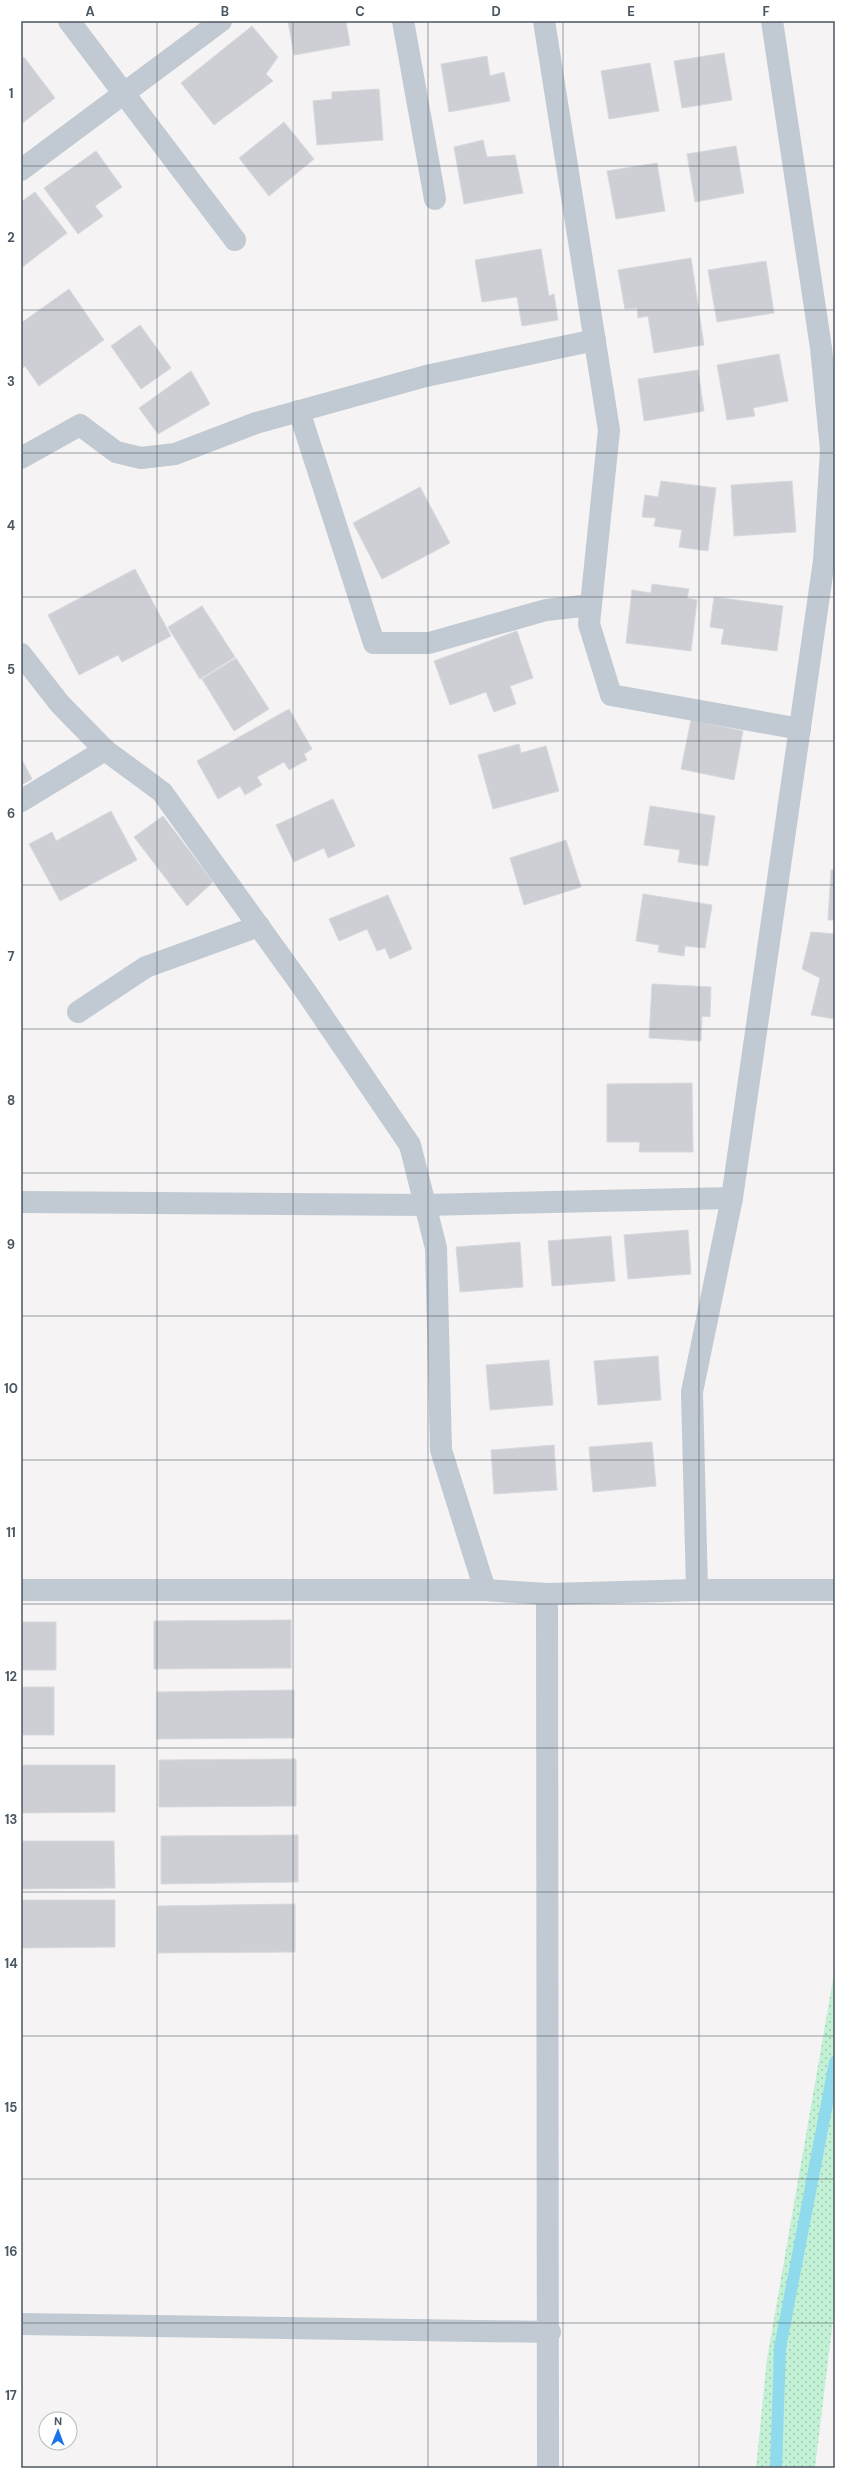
<svg xmlns="http://www.w3.org/2000/svg" width="856" height="2489" viewBox="0 0 856 2489" font-family="'DM Sans',sans-serif">
	<defs>
		<pattern id="grass-dots" width="8" height="8" patternUnits="userSpaceOnUse"><rect width="8" height="8" fill="#c3f1d5"/><path d="M2 2h.1M6 6h.1" fill="none" stroke="#a0c6b0" stroke-width="1.8" stroke-linecap="round"/></pattern>
	</defs>
	<rect width="100%" height="100%" fill="#f5f3f3"/>
	<path fill="url(#grass-dots)" d="M835 1968V2303L815 2468H756L767 2359Z"/>
	<g fill="none" stroke-linecap="round" stroke-linejoin="round">
		<path stroke="#90daee" stroke-width="12" d="M776 2468 780 2348 835 2062"/>
	</g>
	<g fill="#cdcfd5" stroke="#d7d9de">
		<path d="M288 21H346L350 45 294 55Z"/>
		<path d="M252 26 278 57 266 74 273 81 214 125 181 83Z"/>
		<path d="M724 53 732 100 682 108 674 61Z"/>
		<path d="M487 56 490 76 504 72 510 101 449 112 441 64Z"/>
		<path d="M24 57 55 98 21 124V59Z"/>
		<path d="M650 63 659 111 609 119 601 71Z"/>
		<path d="M379 89 383 140 317 145 313 101 332 99V92Z"/>
		<path d="M284 122 314 159 269 196 239 158Z"/>
		<path d="M483 140 487 157 515 155 523 193 464 204 454 147Z"/>
		<path d="M736 146 744 193 695 202 687 154Z"/>
		<path d="M96 151 122 187 95 206 103 216 78 234 44 188Z"/>
		<path d="M657 163 665 211 616 219 607 171Z"/>
		<path d="M35 192 67 233 21 268V202Z"/>
		<path d="M541 249 549 296 554 294 558 320 522 326 517 297 482 302 475 260Z"/>
		<path d="M691 258 704 345 654 353 648 316 638 318 637 308 625 309 618 270Z"/>
		<path d="M766 261 774 313 717 322 708 270Z"/>
		<path d="M69 289 104 340 39 386 25 366 21 369V323Z"/>
		<path d="M140 325 171 368 141 389 111 346Z"/>
		<path d="M779 354 788 401 753 408 755 416 727 420 717 365Z"/>
		<path d="M698 370 704 411 644 421 638 379Z"/>
		<path d="M191 371 210 404 158 434 139 408Z"/>
		<path d="M661 481 716 488 708 551 679 547 682 530 654 526 656 518 642 517 645 495 658 497Z"/>
		<path d="M792 481 796 532 734 536 731 485Z"/>
		<path d="M420 487 450 543 382 579 353 523Z"/>
		<path d="M135 569 171 636 122 662 118 655 79 675 48 615Z"/>
		<path d="M652 584 689 589 687 598 697 600 691 651 626 643 632 590 651 593Z"/>
		<path d="M714 597 783 606 777 651 721 644 724 629 710 627Z"/>
		<path d="M202 606 235 657 200 679 168 627Z"/>
		<path d="M517 631 533 678 510 686 516 704 494 712 486 692 450 705 434 661Z"/>
		<path d="M236 658 269 709 234 731 202 679Z"/>
		<path d="M289 709 312 749 304 754 307 760 289 770 284 762 257 777 262 785 245 795 240 786 218 799 197 761Z"/>
		<path d="M691 720 743 731 734 780 681 769Z"/>
		<path d="M519 744 521 753 546 746 559 791 493 809 478 755Z"/>
		<path d="M21 758 32 779 21 785Z"/>
		<path d="M333 799 355 846 328 858 324 848 294 862 276 825Z"/>
		<path d="M650 806 715 816 708 866 678 862 680 850 644 845Z"/>
		<path d="M111 811 137 860 60 901 29 844 52 832 56 841Z"/>
		<path d="M163 816 213 882 187 906 134 837Z"/>
		<path d="M566 840 581 887 524 905 510 858Z"/>
		<path d="M831 870H835V920H828Z"/>
		<path d="M643 894 712 905 705 948 685 946 684 956 658 952 659 945 636 941Z"/>
		<path d="M388 895 412 949 390 959 385 948 377 951 367 929 339 941 329 919Z"/>
		<path d="M811 932 835 934V1019L811 1015 820 978 802 969Z"/>
		<path d="M652 984 711 987 710 1017 702 1016 701 1041 649 1038Z"/>
		<path d="M692 1083 693 1152H639L640 1142H607V1084Z"/>
		<path d="M688 1230 691 1274 628 1279 624 1235Z"/>
		<path d="M611 1236 615 1281 552 1286 548 1241Z"/>
		<path d="M520 1242 523 1287 460 1292 456 1247Z"/>
		<path d="M658 1356 661 1400 598 1405 594 1361Z"/>
		<path d="M549 1360 553 1405 490 1410 486 1365Z"/>
		<path d="M652 1442 656 1486 593 1492 589 1447Z"/>
		<path d="M554 1445 557 1490 494 1494 491 1450Z"/>
		<path d="M291 1620V1668L154 1669V1621Z"/>
		<rect x="21" y="1622" width="35" height="48"/>
		<rect x="21" y="1687" width="33" height="48"/>
		<path d="M294 1690V1738L157 1739V1692Z"/>
		<path d="M296 1759V1806L159 1807V1760Z"/>
		<path d="M21 1765H115V1812L21 1813Z"/>
		<path d="M298 1835V1882L161 1884V1836Z"/>
		<path d="M21 1841H114L115 1888 21 1889Z"/>
		<path d="M21 1900H115V1947L21 1948Z"/>
		<path d="M295 1904V1952L158 1953V1906Z"/>
	</g>
	<g fill="none" stroke-linecap="round" stroke-linejoin="round">
		<g stroke="#c1cad2" stroke-width="22">
			<path d="M69 21 235 240"/>
			<path d="M403 21 435 199"/>
			<path d="M544 21 609 430 589 624 611 695 800 729"/>
			<path d="M21 170 221 21"/>
			<path d="M299 411 374 643H429L546 610 591 605"/>
			<path d="M21 458 80 425 116 452 141 458 175 454 256 423 426 376 595 340"/>
			<path d="M21 654 60 704 105 750 162 792 304 989 410 1145 436 1248 441 1450 485 1590"/>
			<path d="M21 801 105 750"/>
			<path d="M78 1012 146 967 259 926"/>
			<path d="M21 1202 425 1205 732 1198"/>
			<path d="M21 1590H485L547 1594 697 1590H835"/>
			<path d="M697 1590 692 1392 732 1198 824 561 831 450 821 348 772 21"/>
			<path d="M547 1594 548 2468"/>
			<path d="M21 2324 550 2332"/>
		</g>
	</g>
	<path fill="none" stroke="#4a5661" stroke-width="1" stroke-opacity="0.55" d="M157 21V2468M293 21V2468M428 21V2468M563 21V2468M699 21V2468M21 166H835M21 310H835M21 453H835M21 597H835M21 741H835M21 885H835M21 1029H835M21 1173H835M21 1316H835M21 1460H835M21 1604H835M21 1748H835M21 1892H835M21 2036H835M21 2179H835M21 2323H835"/>
	<rect width="856" height="2489" fill="none" stroke="#ffffff" stroke-width="44"/>
	<g transform="translate(58 2431) rotate(1)"><circle r="19" fill="#ffffff" stroke="#b7bbc0"/>
	<path d="M0-3L7 15L0 10L-7 15Z" fill="#1a73e8"/>
	<text y="-6" font-size="11" font-weight="bold" text-anchor="middle" fill="#4a5661">N</text>
	</g>
	<rect x="22" y="22" width="812" height="2445" fill="none" stroke="#4a5661" stroke-width="1.5"/>
	<g font-size="13" text-anchor="middle" font-weight="bold" fill="#4a5661">
		<text x="90" y="16">A</text>
		<text x="225" y="16">B</text>
		<text x="360" y="16">C</text>
		<text x="496" y="16">D</text>
		<text x="631" y="16">E</text>
		<text x="766" y="16">F</text>
		<text x="11" y="98">1</text>
		<text x="11" y="242">2</text>
		<text x="11" y="386">3</text>
		<text x="11" y="530">4</text>
		<text x="11" y="674">5</text>
		<text x="11" y="818">6</text>
		<text x="11" y="961">7</text>
		<text x="11" y="1105">8</text>
		<text x="11" y="1249">9</text>
		<text x="11" y="1393">10</text>
		<text x="11" y="1537">11</text>
		<text x="11" y="1681">12</text>
		<text x="11" y="1824">13</text>
		<text x="11" y="1968">14</text>
		<text x="11" y="2112">15</text>
		<text x="11" y="2256">16</text>
		<text x="11" y="2400">17</text>
	</g>
</svg>
